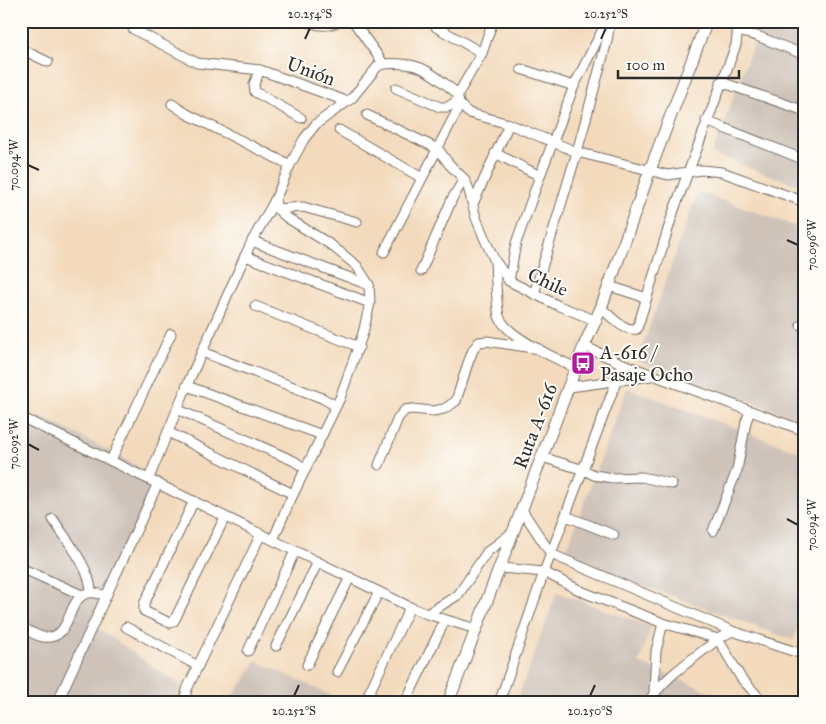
<svg xmlns="http://www.w3.org/2000/svg" width="826" height="724" viewBox="0 0 826 724" font-family="'IM FELL Great Primer',serif">
	<rect width="100%" height="100%" fill="#fdfcf7"/>
	<filter id="ink" filterUnits="userSpaceOnUse"><feTurbulence type="fractalNoise" baseFrequency=".02" numOctaves="2"/><feDisplacementMap in="SourceGraphic" scale="10" xChannelSelector="R" yChannelSelector="G"/><feConvolveMatrix kernelMatrix="1 2 1 2 8 2 1 2 1" color-interpolation-filters="sRGB"/></filter>
	<filter id="wash" filterUnits="userSpaceOnUse"><feTurbulence type="fractalNoise" baseFrequency=".0096" numOctaves="4" result="noise"/><feDisplacementMap in="SourceGraphic" scale="20" xChannelSelector="R" yChannelSelector="G"/><feGaussianBlur stdDeviation="1.12" result="paint"/><feColorMatrix in="noise" values="0 0 0 0 0 0 0 0 0 0 0 0 0 0 0 0 0 1.4 0 .05"/><feComposite in="paint" operator="in"/></filter>
	<g filter="url(#wash)">
		<rect width="100%" height="100%" fill="#f3dabc"/>
		<g fill="#cec2b9">
			<path d="M762 21H805V188L712 154Z"/>
			<path d="M698 191 805 230V421L637 361Z"/>
			<path d="M627 388 805 454V607L793 640 564 557Z"/>
			<path d="M38 415 98 445 160 479 92 624 181 686 173 703H21V454Z"/>
			<path d="M557 592 651 627 639 663 706 690 717 703H516Z"/>
			<path d="M257 661 347 703H228Z"/>
		</g>
	</g>
	<g filter="url(#ink)">
		<g fill="none" stroke-linecap="round" stroke-linejoin="round">
			<g stroke="#71685e" stroke-width="11">
				<g id="minor">
					<path d="M304 21C317 25 327 28 340 21"/>
					<path d="M353 21 383 63"/>
					<path d="M436 27 482 53"/>
					<path d="M133 29 197 63 260 70 346 101"/>
					<path d="M737 31 757 36 805 55"/>
					<path d="M21 49 48 62"/>
					<path d="M21 63 26 52"/>
					<path d="M521 69 574 86"/>
					<path d="M260 70 254 84 255 92 301 118"/>
					<path d="M721 82 805 111"/>
					<path d="M396 88 440 107H448L458 100"/>
					<path d="M458 94 482 53 493 21"/>
					<path d="M172 104 187 114 290 165"/>
					<path d="M367 115 438 149 449 164 464 179 468 187 476 218 486 242 494 259 509 281 559 306 597 321"/>
					<path d="M706 121 805 160"/>
					<path d="M339 130 422 178"/>
					<path d="M495 153 540 176"/>
					<path d="M473 204 509 124"/>
					<path d="M277 209 303 207 357 222"/>
					<path d="M252 241 369 285"/>
					<path d="M384 252 460 105"/>
					<path d="M245 256 370 303"/>
					<path d="M495 262C496 276 496 303 499 316 505 336 557 359 576 368"/>
					<path d="M421 271 452 199 464 179"/>
					<path d="M509 281 516 243 540 176 574 86 607 21"/>
					<path d="M609 286 647 298"/>
					<path d="M534 294 577 152 607 41 610 21"/>
					<path d="M255 306 359 347"/>
					<path d="M601 308C612 317 622 331 637 329L674 210 736 45 738 27 734 21"/>
					<path d="M801 325 805 327"/>
					<path d="M584 346 623 364 805 431"/>
					<path d="M202 352 322 398 336 406"/>
					<path d="M187 386 322 435"/>
					<path d="M569 387 651 376"/>
					<path d="M177 409 294 461 306 469"/>
					<path d="M21 417 410 607 427 614 476 629"/>
					<path d="M168 432 293 494"/>
					<path d="M542 457 584 470 594 475 613 478 642 477 672 484"/>
					<path d="M111 460 171 334"/>
					<path d="M379 465 398 418 405 410 412 409 433 411 444 409 456 401 468 363 473 350 479 342 487 341 539 349"/>
					<path d="M149 478 188 383 245 256 252 241 275 200"/>
					<path d="M194 501 144 604V611L170 623 174 621 225 517"/>
					<path d="M522 510 551 554 732 631 805 655"/>
					<path d="M566 516 614 535"/>
					<path d="M53 519C66 540 90 567 91 591"/>
					<path d="M713 531 737 470 746 422 750 411"/>
					<path d="M273 540 288 505 340 398 363 333 370 303 369 285 357 266 331 245 286 217 277 209 275 200 290 165 304 139 316 124 352 98 378 66C387 61 416 64 425 70 437 76 447 86 458 94V100L460 105 469 113 509 124 577 152 668 175 701 170 722 172 805 202"/>
					<path d="M21 568 82 595"/>
					<path d="M501 568 544 572 583 592 663 623 718 639 732 631"/>
					<path d="M427 614 458 595 487 552 514 531"/>
					<path d="M21 627C28 630 36 636 43 637 80 642 60 578 106 596"/>
					<path d="M126 627 198 666"/>
					<path d="M276 646 318 562"/>
					<path d="M248 651 295 551"/>
					<path d="M307 665 350 577"/>
					<path d="M337 672 379 592"/>
					<path d="M654 692 656 651 663 623"/>
					<path d="M369 693 410 607"/>
					<path d="M57 703 158 483"/>
					<path d="M184 703 187 689 261 534"/>
					<path d="M405 703 445 620"/>
					<path d="M499 703 544 572 623 364"/>
					<path d="M648 703C664 676 695 658 718 639L741 678 764 703"/>
				</g>
			</g>
			<g stroke="#71685e" stroke-width="13">
				<path id="major" d="M448 703 584 346 601 308 650 170 707 21"/>
			</g>
			<use href="#minor" stroke="#fff" stroke-width="9"/>
			<use href="#major" stroke="#fff" stroke-width="11"/>
		</g>
	</g>
	<path fill="none" stroke="#2b2b2b" stroke-width="2" d="M305 39 310 28M601 39 606 28M28 165 39 170M787 240 798 245M28 444 39 450M787 519 798 525M294 696 299 685M590 696 595 685"/>
	<defs>
		<g id="bus-square" transform="scale(1.25)"><rect x="-9" y="-9" width="18" height="18" rx="4" fill="#b5179e" stroke="#fdfcf7"/><path d="M-5-6H5V4H4V6H2V4H-2V6H-4V4H-5ZM-3.5-4V0h7V-4ZM-3.5 1.2v1.5H-2V1.2ZM2 1.2v1.5H3.5V1.2Z" fill="#fff"/></g>
	</defs>
	<g fill-rule="evenodd">
		<use href="#bus-square" x="583" y="363"/>
	</g>
	<g text-anchor="middle" dominant-baseline="central" stroke-width="4" stroke-linejoin="round" paint-order="stroke">
		<g font-size="19" fill="#2b2b2b" stroke="#fdfcf7">
			<text transform="translate(311 71) rotate(20)">Unión</text>
			<text transform="translate(548 282) rotate(25)">Chile</text>
			<text transform="translate(535 426) rotate(-69)">Ruta A-616</text>
		</g>
		<g font-size="19" fill="#2b2b2b" stroke="#fdfcf7" text-anchor="start">
			<text x="600" y="352">A-616 /<tspan x="600" dy="22">Pasaje Ocho</tspan></text>
		</g>
	</g>
	<rect width="826" height="724" fill="none" stroke="#fdfcf7" stroke-width="55"/>
	<path d="M618 70v8h121v-8" fill="none" stroke="#2b2b2b" stroke-width="2.5"/>
	<text x="626" y="70" font-size="15" fill="#2b2b2b" stroke="#fdfcf7" stroke-width="4" paint-order="stroke">100 m</text>
	<rect x="28" y="28" width="770" height="668" fill="none" stroke="#2b2b2b" stroke-width="2"/>
	<g font-size="12" text-anchor="middle" fill="#2b2b2b">
		<text x="310" y="18">20.254°S</text>
		<text x="606" y="18">20.252°S</text>
		<text transform="translate(14 165) rotate(-90)" y="4">70.094°W</text>
		<text transform="translate(812 245) rotate(-90)" y="4">70.096°W</text>
		<text transform="translate(14 444) rotate(-90)" y="4">70.092°W</text>
		<text transform="translate(812 525) rotate(-90)" y="4">70.094°W</text>
		<text x="294" y="715">20.252°S</text>
		<text x="590" y="715">20.250°S</text>
	</g>
</svg>
